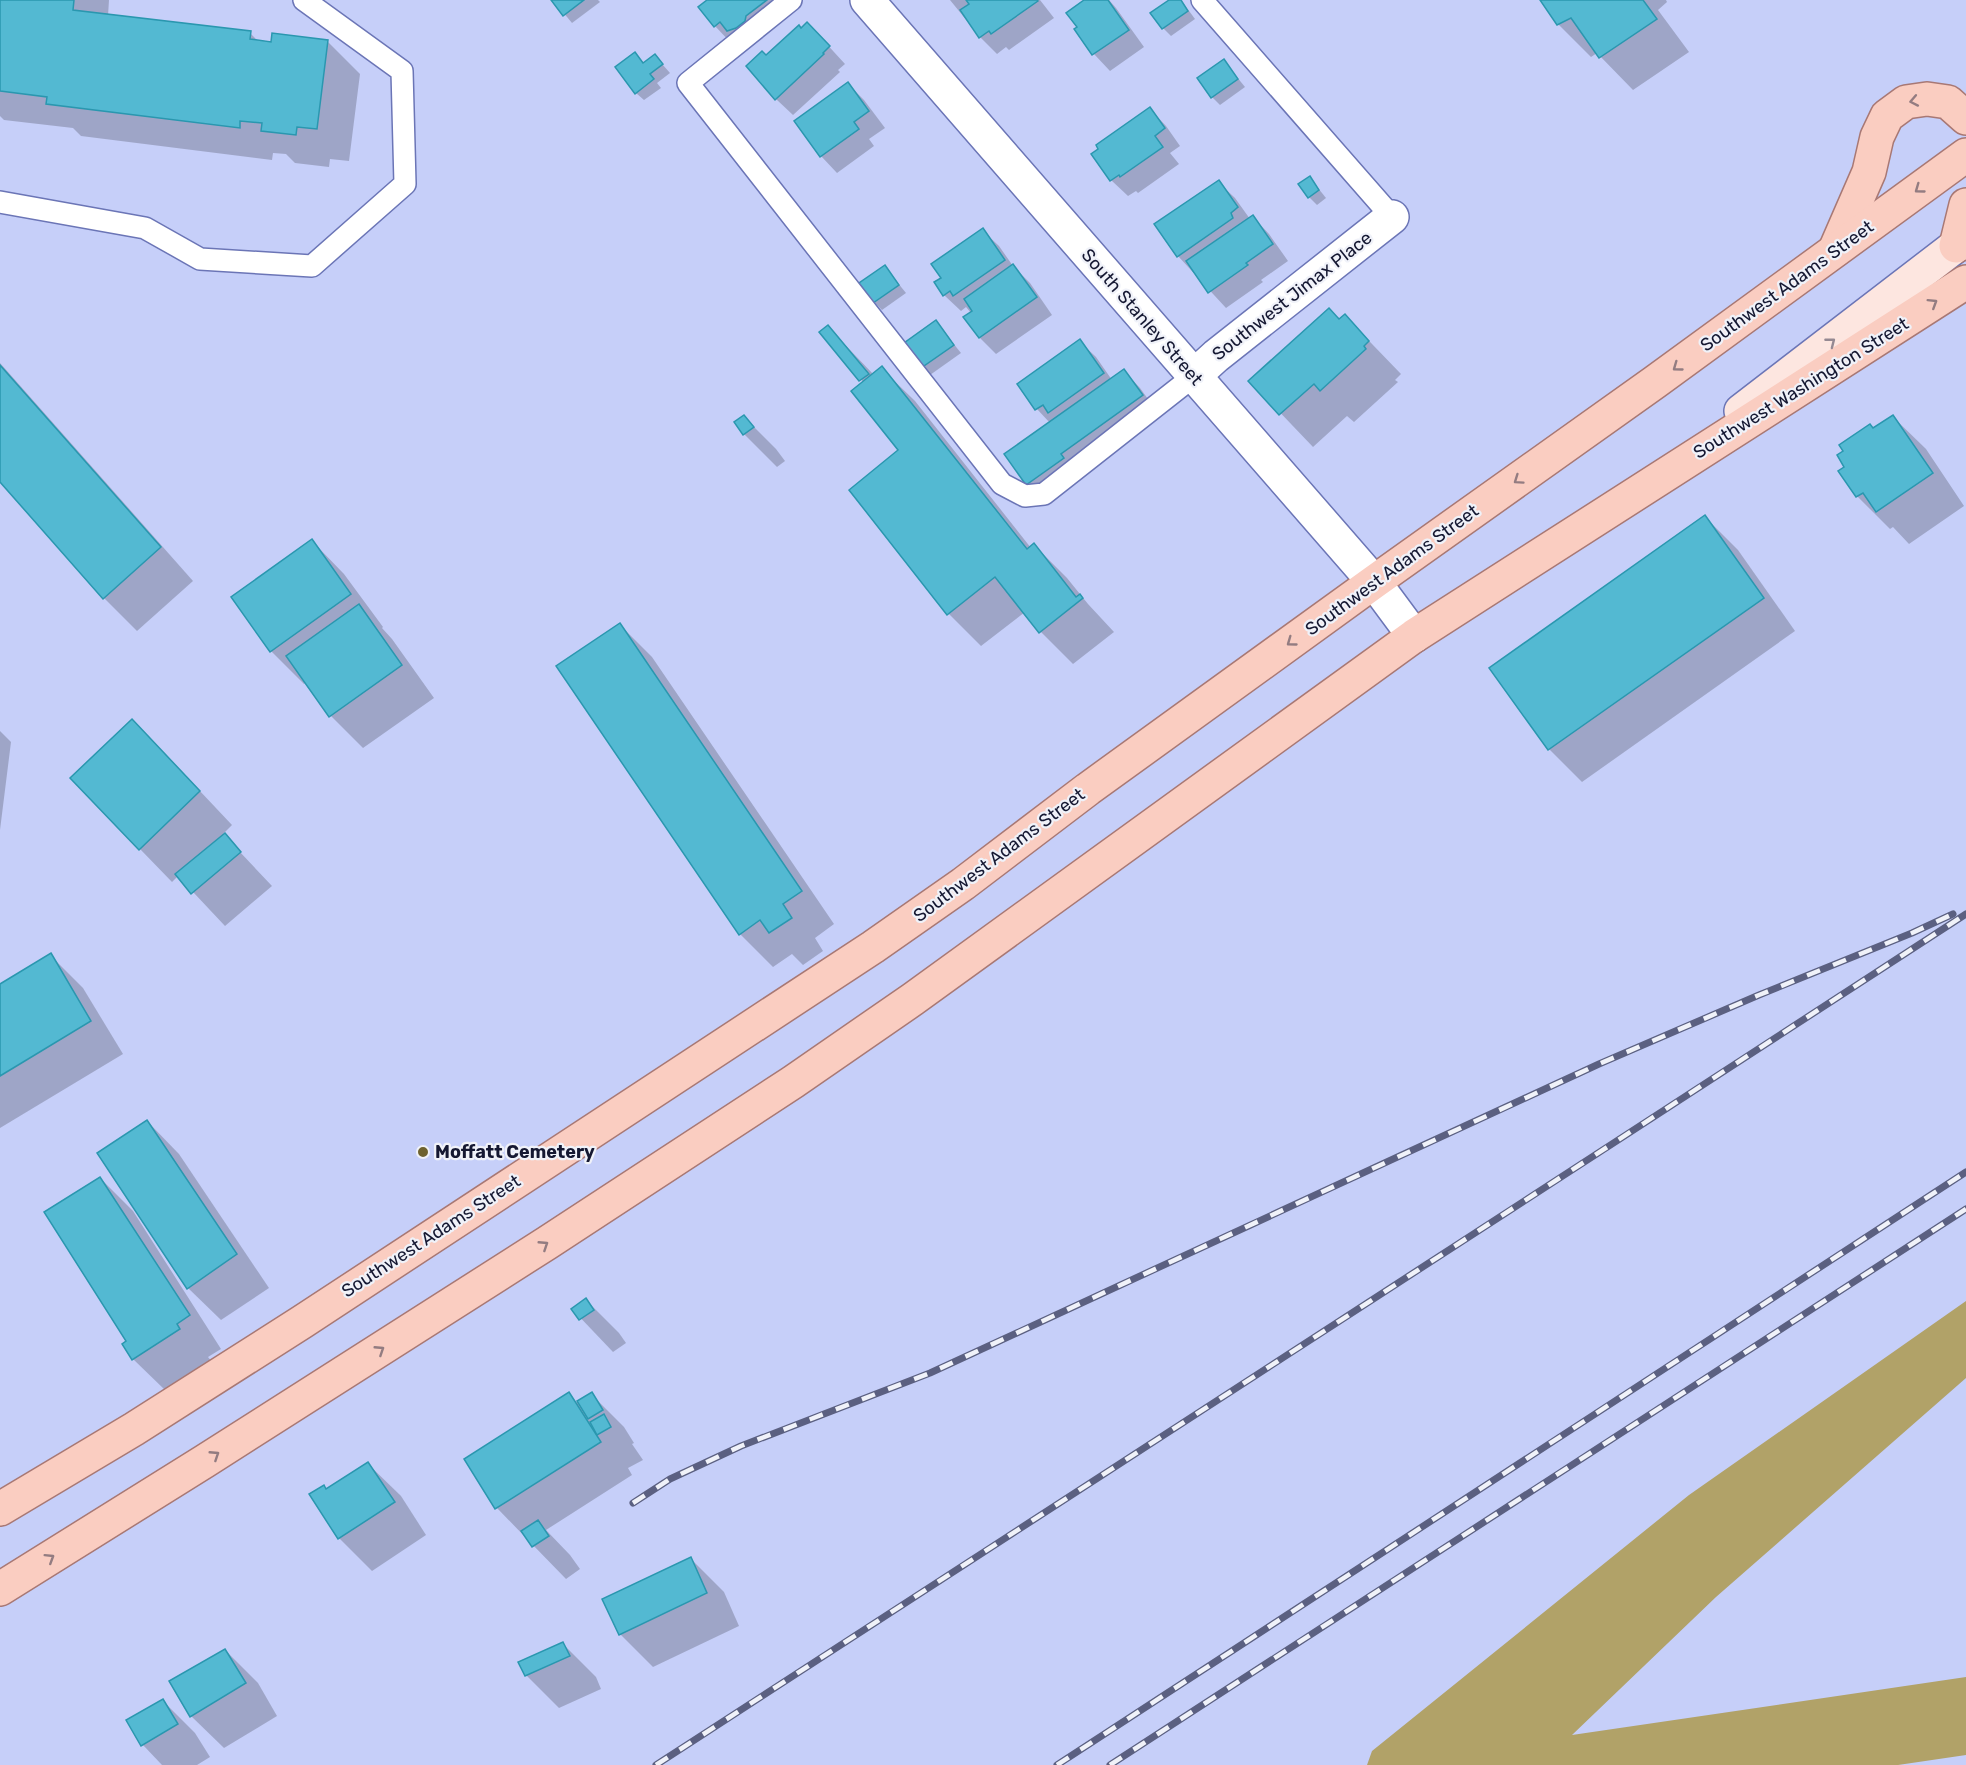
<svg xmlns="http://www.w3.org/2000/svg" width="1966" height="1765" viewBox="0 0 1966 1765" font-family="Rubik,sans-serif">
	<rect width="100%" height="100%" fill="#c6cff9"/>
	<path fill="#b1a268" d="M1966 1301V1378L1716 1597 1572 1735 1966 1677V1755L1898 1765H1367L1372 1751 1689 1495Z"/>
	<g fill="#0003">
		<path d="M0 0H109L108 16 250 33 259 42 273 43 327 41 360 74 349 161 330 159 329 167 295 163 286 154 273 153 272 160 81 136 73 128 4 120 0 116Z"/>
		<path d="M553 0H598L600 2 572 23Z"/>
		<path d="M710 0H784L762 32 761 38 753 44 745 47 731 43 715 26Z"/>
		<path d="M950 0H1040L1054 18 1009 50 1006 47 997 54 980 37Z"/>
		<path d="M1087 0H1109L1116 8 1144 47 1110 71 1094 54 1076 29 1079 28Z"/>
		<path d="M1172 0H1181L1195 19 1171 36 1163 28Z"/>
		<path d="M1541 0H1666L1667 2 1658 10 1689 52 1633 90 1597 53 1591 57 1558 24Z"/>
		<path d="M823 40 845 64 838 70 840 72 793 115 776 99 766 58Z"/>
		<path d="M635 54 644 63 655 56 670 73 657 83 661 88 644 100 636 93Z"/>
		<path d="M1224 61 1245 87 1220 105 1212 97Z"/>
		<path d="M848 84 864 100 885 128 869 139 874 146 837 173 821 156 796 121Z"/>
		<path d="M1150 109 1166 126 1180 146 1170 153 1179 164 1138 193 1136 191 1128 196 1111 180Z"/>
		<path d="M1310 178 1326 198 1317 205 1309 197Z"/>
		<path d="M1218 182 1235 198 1250 219 1253 217 1269 234 1288 261 1261 280 1263 282 1226 308 1178 256 1156 225Z"/>
		<path d="M982 230 999 246 1013 266 1030 283 1052 315 996 354 980 338 965 317 971 313 966 307 961 311 944 295 943 278Z"/>
		<path d="M885 267 906 293 882 310 874 302Z"/>
		<path d="M1345 316 1401 374 1395 380 1398 382 1354 422 1347 416 1313 447 1250 381Z"/>
		<path d="M936 322 961 353 930 375 922 367Z"/>
		<path d="M828 327 874 375 882 369 915 401 1031 548 1034 545 1067 578 1088 604 1114 632 1073 664 1041 632 1025 612 981 646 949 614 900 451 864 383 822 332Z"/>
		<path d="M1079 341 1096 357 1112 380 1124 371 1140 388 1158 413 1044 500 1027 484 1050 423 1037 409 1019 384Z"/>
		<path d="M0 363 193 581 137 631 104 598 0 480Z"/>
		<path d="M744 417 776 449 785 461 777 467 744 434Z"/>
		<path d="M1893 417 1926 449 1964 506 1909 544 1893 527 1890 529 1857 496 1846 467 1873 430Z"/>
		<path d="M1705 517 1738 550 1795 631 1582 782 1549 749 1491 669Z"/>
		<path d="M312 541 344 574 383 627 382 628 392 639 434 698 363 748 331 716 307 682 304 684 271 651 233 597Z"/>
		<path d="M620 625 652 657 834 924 815 938 823 951 803 965 792 954 773 967 740 934 558 666Z"/>
		<path d="M0 731 11 742 0 830Z"/>
		<path d="M165 754 232 825 223 834 272 886 225 926 178 876 172 882 140 849Z"/>
		<path d="M50 955 83 988 123 1054 0 1128V985Z"/>
		<path d="M147 1121 179 1154 269 1288 221 1320 188 1288Z"/>
		<path d="M100 1178 133 1211 221 1349 208 1357 212 1362 166 1391 133 1359 129 1342Z"/>
		<path d="M586 1300 619 1333 626 1343 613 1352 573 1310Z"/>
		<path d="M569 1394 577 1403 591 1394 624 1427 634 1443 632 1444 643 1460 628 1468 632 1475 546 1530 570 1555 580 1569 566 1579 497 1508Z"/>
		<path d="M368 1464 401 1496 426 1535 372 1571 339 1538 327 1490Z"/>
		<path d="M691 1559 724 1592 739 1626 653 1667 620 1634Z"/>
		<path d="M563 1644 596 1677 601 1689 559 1708 526 1675Z"/>
		<path d="M225 1650 258 1683 277 1716 224 1748 191 1716Z"/>
		<path d="M163 1701 195 1733 210 1757 197 1765H162L143 1745 128 1721Z"/>
	</g>
	<g fill="#53b9d2" stroke="#2a97af" stroke-width="1.5">
		<path d="M0 0H74L73 10 251 31 250 39 271 42 272 33 328 40 317 129 297 127 296 135 261 131 262 123 240 121V128L46 104 47 97 0 91Z"/>
		<path d="M551 0H584L563 16Z"/>
		<path d="M707 0H767L746 16 745 21 736 28 727 31 720 22 714 27 698 7Z"/>
		<path d="M966 0H1037L1038 1 991 34 989 31 979 38 960 10 969 4Z"/>
		<path d="M1084 0H1108L1129 30 1092 55 1074 29 1077 27 1066 13Z"/>
		<path d="M1169 0H1181L1188 11 1162 29 1150 13Z"/>
		<path d="M1540 0H1643L1657 19 1599 58 1571 18 1557 25Z"/>
		<path d="M807 22 830 46 823 53 824 54 775 100 746 66 762 51 766 55 799 25 801 28Z"/>
		<path d="M635 52 643 63 655 54 663 64 650 74 654 79 635 94 615 67Z"/>
		<path d="M1224 59 1238 79 1211 98 1197 78Z"/>
		<path d="M848 82 869 111 854 122 859 129 820 157 794 121Z"/>
		<path d="M1150 107 1165 128 1155 136 1163 147 1120 177 1119 175 1110 181 1091 154 1098 149 1096 145Z"/>
		<path d="M1310 176 1319 190 1308 198 1298 184Z"/>
		<path d="M1219 180 1238 207 1231 213 1233 218 1177 257 1154 224Z"/>
		<path d="M1253 215 1273 244 1246 263 1248 265 1208 293 1186 261Z"/>
		<path d="M983 228 1005 260 953 296 950 291 943 296 934 282 941 278 931 264Z"/>
		<path d="M1013 264 1037 297 979 338 963 317 972 311 964 299Z"/>
		<path d="M885 265 899 285 873 303 859 283Z"/>
		<path d="M1329 308 1339 319 1345 314 1369 341 1364 346 1366 349 1320 391 1314 384 1279 415 1248 381Z"/>
		<path d="M936 320 954 345 921 368 904 343Z"/>
		<path d="M828 325 869 374 859 381 819 332Z"/>
		<path d="M1080 339 1104 373 1048 413 1043 405 1035 410 1017 384Z"/>
		<path d="M0 365 161 547 103 599 0 482Z"/>
		<path d="M882 366 1027 549 1034 543 1076 597 1080 594 1083 598 1039 633 995 577 947 615 849 490 898 450 851 391Z"/>
		<path d="M1124 369 1143 395 1061 454 1064 458 1026 485 1004 454Z"/>
		<path d="M744 415 754 427 743 435 734 422Z"/>
		<path d="M1893 415 1933 473 1876 512 1863 493 1856 497 1838 471 1844 467 1837 455 1843 451 1839 445 1870 424 1873 428Z"/>
		<path d="M1705 515 1764 598 1548 750 1489 668Z"/>
		<path d="M312 539 351 594 270 652 231 597Z"/>
		<path d="M359 604 402 665 329 717 286 656Z"/>
		<path d="M620 623 802 891 783 904 792 918 769 933 760 920 739 935 556 666Z"/>
		<path d="M132 719 200 791 139 850 70 778Z"/>
		<path d="M225 833 241 852 191 894 175 874Z"/>
		<path d="M51 953 91 1021 0 1076V984Z"/>
		<path d="M147 1120 237 1254 187 1289 97 1153Z"/>
		<path d="M100 1177 190 1315 177 1324 180 1329 132 1360 122 1344 126 1341 44 1212Z"/>
		<path d="M586 1298 594 1310 579 1320 571 1309Z"/>
		<path d="M569 1392 601 1442 495 1509 464 1459Z"/>
		<path d="M592 1392 603 1410 588 1419 577 1401Z"/>
		<path d="M604 1414 611 1427 597 1435 590 1422Z"/>
		<path d="M368 1462 395 1502 338 1539 309 1494 324 1485 326 1489Z"/>
		<path d="M538 1520 549 1536 532 1547 521 1531Z"/>
		<path d="M691 1557 707 1593 619 1635 602 1599Z"/>
		<path d="M563 1642 570 1656 525 1676 518 1662Z"/>
		<path d="M225 1649 246 1683 190 1717 169 1681Z"/>
		<path d="M163 1699 178 1724 141 1746 126 1720Z"/>
	</g>
	<g fill="none" stroke-linecap="round" stroke-linejoin="round">
		<g stroke="#6b75b6" stroke-width="24">
			<g id="lane">
				<path d="M791 0 688 83 1002 484 1025 496 1044 494 1194 376"/>
				<path d="M1202 0 1392 217"/>
				<path d="M0 202 145 228 200 259 312 266 405 184 402 71 304 0"/>
			</g>
		</g>
		<g stroke="#6b75b6" stroke-width="36">
			<g id="street">
				<path d="M867 0 1374 582 1414 636"/>
				<path d="M1194 376 1216 356 1392 217"/>
			</g>
		</g>
		<g stroke="#6b75b6" stroke-width="36">
			<path id="secondary" d="M1741 411 1966 238"/>
		</g>
		<g stroke="#a87874" stroke-width="36">
			<g id="primary">
				<path d="M1956 246 1966 205"/>
				<path d="M1835 250 1869 172 1877 137 1887 116 1906 102 1927 99 1948 102 1966 118"/>
				<path d="M0 1509 134 1429 302 1322 873 947 963 884 1088 789 1374 582 1655 382 1966 155"/>
				<path d="M0 1589 205 1461 547 1243 793 1082 913 999 1414 636 1966 282"/>
			</g>
		</g>
		<use href="#lane" stroke="#fff" stroke-width="21"/>
		<use href="#street" stroke="#fff" stroke-width="33"/>
		<use href="#secondary" stroke="#fde6e0" stroke-width="33"/>
		<use href="#primary" stroke="#facdc1" stroke-width="33"/>
		<g stroke="#5b6081" stroke-width="7">
			<g id="rail">
				<path d="M633 1503 670 1479 741 1446 930 1373 1599 1064 1759 995 1912 933 1953 914"/>
				<path d="M656 1765 1966 914"/>
				<path d="M1057 1765 1966 1172"/>
				<path d="M1110 1765 1966 1209"/>
			</g>
		</g>
		<use href="#rail" stroke="#f0f2f9" stroke-width="4.5" stroke-dasharray="14" stroke-linecap="butt"/>
	</g>
	<defs><path id="oneway-chevron" d="M-2-3.5L2.5 0L-2 3.5" fill="none" stroke-width="1.6" stroke-linecap="round" stroke-linejoin="round" transform="scale(1.5)"/></defs>
	<g stroke="#937c81">
		<use href="#oneway-chevron" transform="translate(1914 101) rotate(169)"/>
		<use href="#oneway-chevron" transform="translate(1919 189) rotate(144)"/>
		<use href="#oneway-chevron" transform="translate(1933 303) rotate(-32)"/>
		<use href="#oneway-chevron" transform="translate(1677 367) rotate(144)"/>
		<use href="#oneway-chevron" transform="translate(1518 480) rotate(145)"/>
		<use href="#oneway-chevron" transform="translate(1291 642) rotate(144)"/>
		<use href="#oneway-chevron" transform="translate(544 1245) rotate(-33)"/>
		<use href="#oneway-chevron" transform="translate(380 1350) rotate(-33)"/>
		<use href="#oneway-chevron" transform="translate(215 1455) rotate(-33)"/>
		<use href="#oneway-chevron" transform="translate(50 1558) rotate(-32)"/>
	</g>
	<use stroke="#958992" href="#oneway-chevron" transform="translate(1831 342) rotate(-38)"/>
	<circle fill="#6e622f" stroke="#f0f2f9" stroke-width="2" cx="423" cy="1152" r="6"/>
	<g text-anchor="middle" dominant-baseline="central" stroke-width="4.5" stroke-linejoin="round" paint-order="stroke">
		<g font-size="18" fill="#151832" stroke="#f0f2f9">
			<text transform="translate(1787 286) rotate(-36)">Southwest Adams Street</text>
			<text transform="translate(1292 296) rotate(-38)">Southwest Jimax Place</text>
			<text transform="translate(1142 317) rotate(49)">South Stanley Street</text>
			<text transform="translate(1801 388) rotate(-32)">Southwest Washington Street</text>
			<text transform="translate(1392 570) rotate(-36)">Southwest Adams Street</text>
			<text transform="translate(999 855) rotate(-37)">Southwest Adams Street</text>
			<text transform="translate(431 1236) rotate(-33)">Southwest Adams Street</text>
		</g>
		<g font-size="18" font-weight="bold" fill="#151832" stroke="#f0f2f9" text-anchor="start">
			<text x="435" y="1152">Moffatt Cemetery</text>
		</g>
	</g>
</svg>
